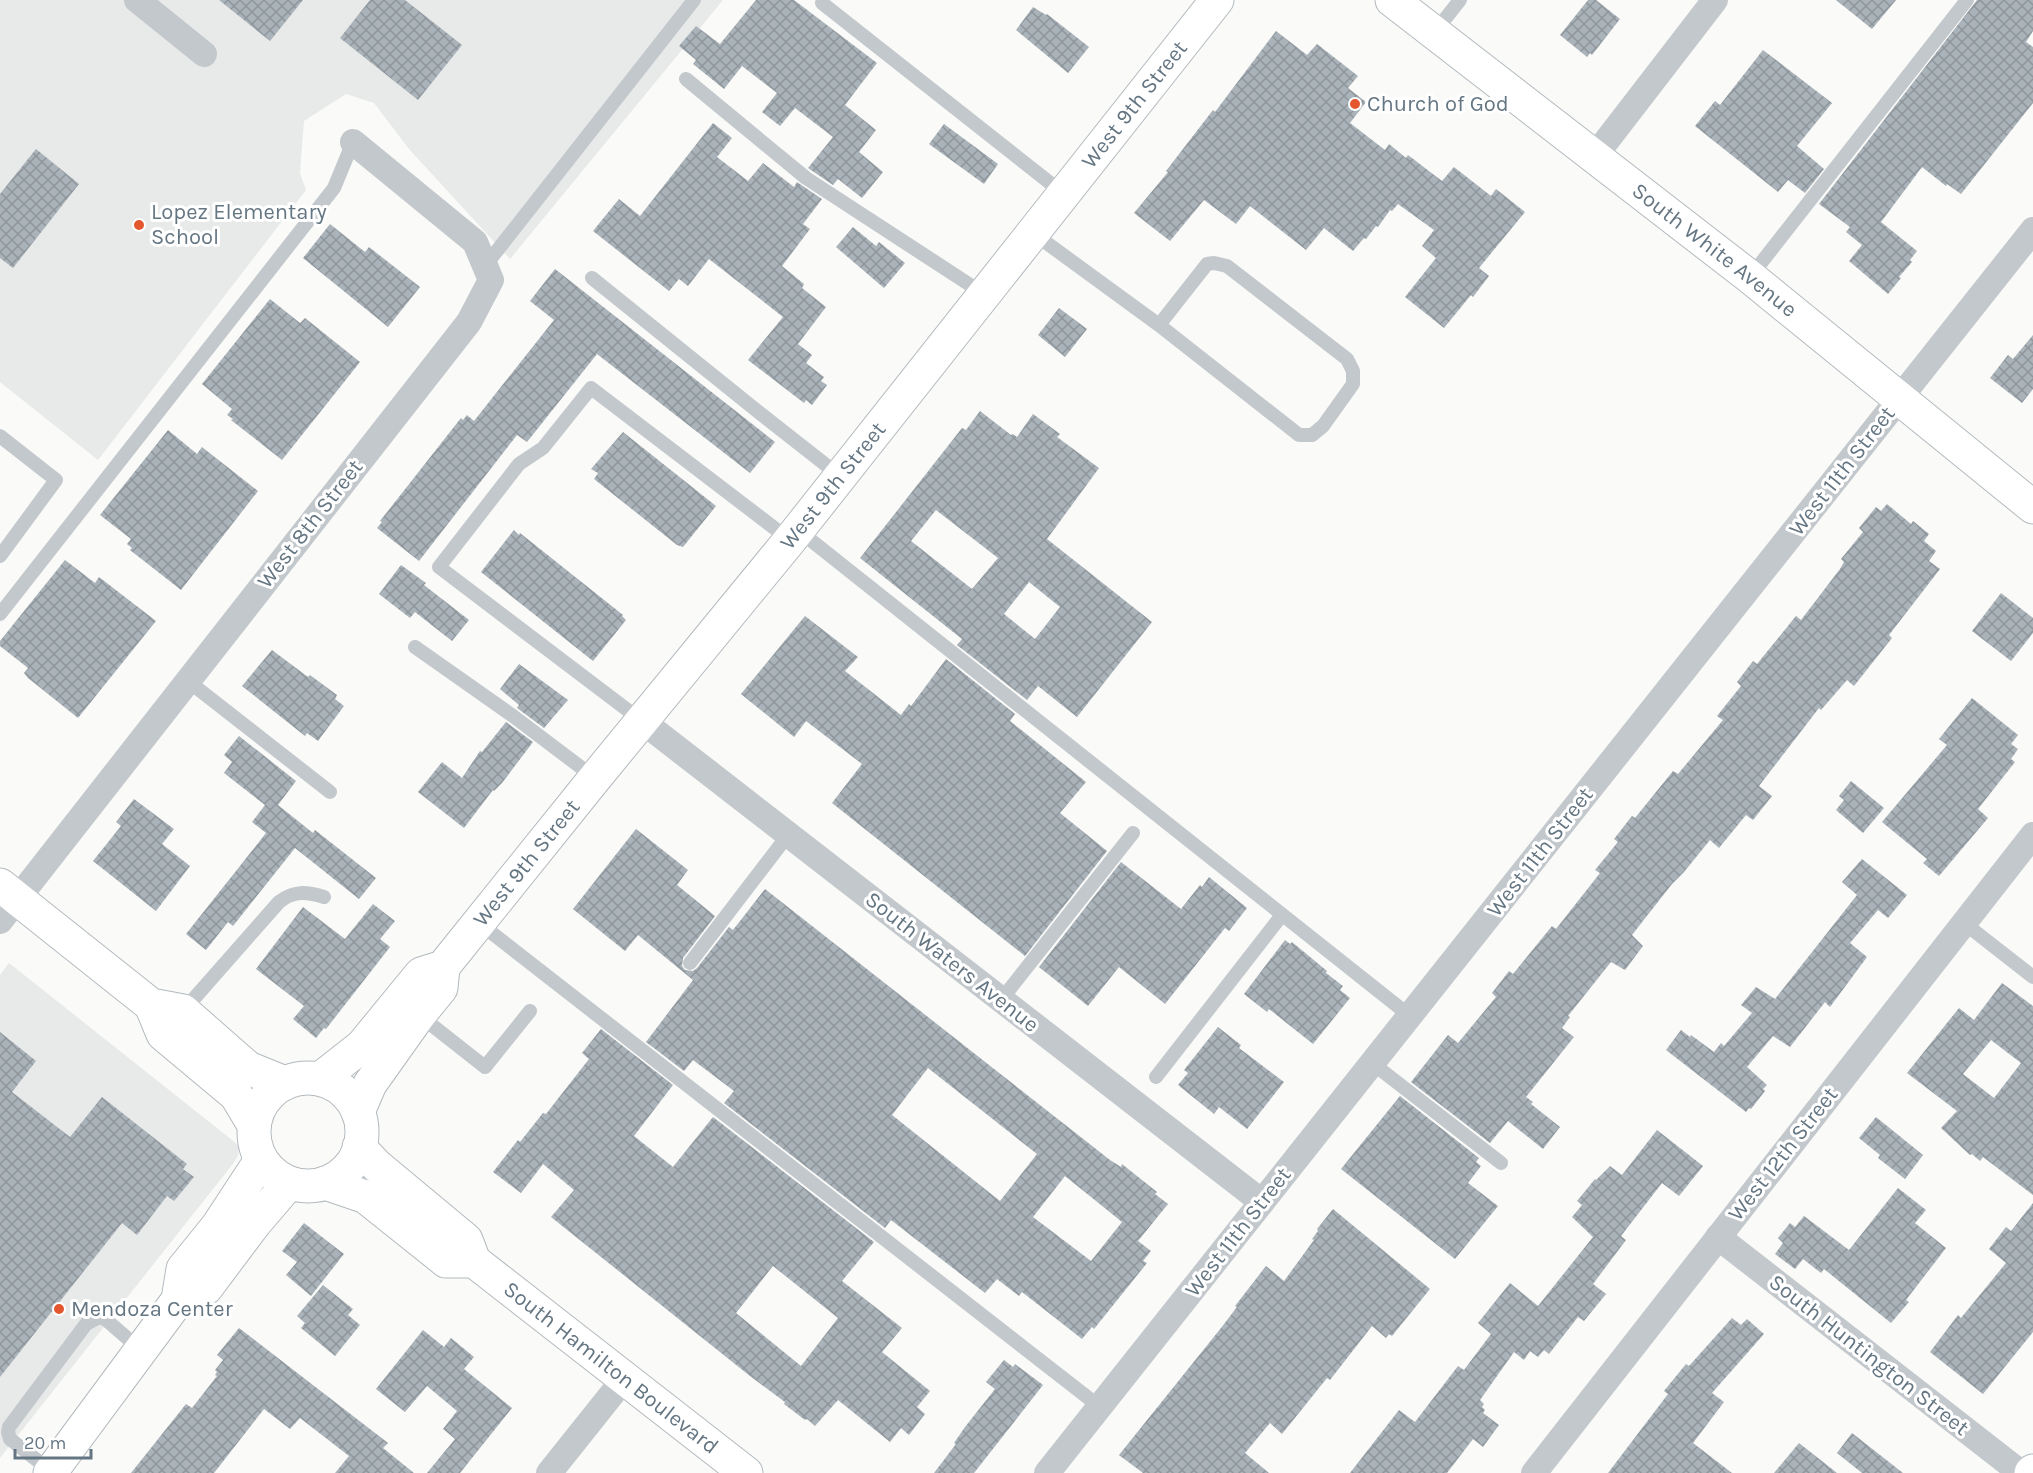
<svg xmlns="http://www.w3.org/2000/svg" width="2033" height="1473" viewBox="0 0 2033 1473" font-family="Karla,sans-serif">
	<defs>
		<pattern id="building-cross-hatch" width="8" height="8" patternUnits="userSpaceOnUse" patternTransform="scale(1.5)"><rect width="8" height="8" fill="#aab3b9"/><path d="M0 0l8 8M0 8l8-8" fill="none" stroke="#8e969c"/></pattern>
	</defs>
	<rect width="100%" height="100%" fill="#fafaf8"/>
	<g fill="#e8e9e9">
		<path d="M0 0H723L510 259 409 149 374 103 346 94 304 121 300 173 306 190 98 460 0 382Z"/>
		<path d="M9 963 232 1140 238 1145 239 1149 238 1156 232 1165 0 1458V975Z"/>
	</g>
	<g fill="url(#building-cross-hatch)" fill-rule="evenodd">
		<path d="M219 0H303L270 41Z"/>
		<path d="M370 0H405L462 45 418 100 340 38Z"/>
		<path d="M756 0H794L877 63 845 105 876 130 859 152 883 172 862 198 838 179 833 185 808 168 833 137 795 108 780 126 762 112 777 93 742 66 724 89 693 64 696 60 679 46 696 26 720 44Z"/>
		<path d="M1588 0H1596L1620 19 1592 55 1590 53 1587 57 1560 35Z"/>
		<path d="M1836 0H1896L1872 29Z"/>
		<path d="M1977 0H2033V31L2026 42 2033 47V103L1961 194 1947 184 1946 186 1922 167 1881 222 1917 251 1910 260 1912 262 1899 277 1901 278 1888 294 1849 261 1862 245 1846 232 1850 227 1819 204Z"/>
		<path d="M1033 7 1046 15 1047 14 1089 47 1068 73 1016 30Z"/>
		<path d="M1276 31 1307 55 1317 44 1358 76 1348 88 1366 102 1350 123 1385 150 1389 144 1406 158 1408 155 1442 181 1454 167 1491 196 1496 189 1525 212 1479 268 1489 276 1473 297 1471 295 1444 328 1405 297 1436 258 1422 246 1434 230 1398 204 1392 211 1390 210 1378 227 1376 226 1366 239 1364 238 1353 251 1324 228 1306 250 1250 206 1236 224 1204 200 1170 241 1134 213 1168 172 1166 171 1213 110 1215 112Z"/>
		<path d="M1763 50 1832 103 1797 146 1824 169 1805 193 1788 180 1778 192 1695 126 1715 101 1720 105Z"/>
		<path d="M713 123 732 138 717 157 748 181 763 163 794 187 797 182 822 199 803 224 810 229 782 266 804 284 802 288 826 307 798 344 812 355 806 363 824 377 821 381 827 385 812 405 806 400 804 403 748 360 783 317 709 259 688 286 679 279 669 291 593 231 619 199 640 216Z"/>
		<path d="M944 124 998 164 984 184 929 144Z"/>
		<path d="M36 149 79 184 13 268 0 258V194Z"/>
		<path d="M330 224 365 252 369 247 420 287 388 327 303 258Z"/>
		<path d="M853 227 876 246 879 242 905 263 884 288 836 247Z"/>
		<path d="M555 269 775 442 750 473 597 354 527 442 517 435 419 561 377 528 382 522 380 521 461 418 463 420 467 415 474 421 554 320 530 301Z"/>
		<path d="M270 299 300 323 305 318 360 362 282 460 231 420 233 419 227 415 232 409 202 384Z"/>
		<path d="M1059 308 1087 329 1065 357 1038 335Z"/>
		<path d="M2033 335V389L2022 403 1990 378 2008 355 2013 359Z"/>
		<path d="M980 411 1011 435 1013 434 1017 437 1033 414 1060 434 1057 437 1099 468 1047 539 1152 622 1077 717 1038 686 1027 700 957 645 962 639 860 558 962 428 966 430ZM936 510 998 558 972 589 911 541ZM1029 582 1060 607 1035 639 1004 614Z"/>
		<path d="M168 430 197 454 202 447 258 491 181 590 130 550 132 548 127 544 131 539 100 515Z"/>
		<path d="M623 432 716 506 683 547 677 545 594 479 598 473 591 469Z"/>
		<path d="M1887 504 1911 524 1913 521 1929 534 1924 541 1936 551 1929 561 1940 569 1889 635 1892 638 1854 686 1847 680 1821 710 1819 708 1759 786 1772 796 1753 820 1746 815 1719 848 1710 840 1684 872 1672 884 1632 935 1643 946 1625 970 1611 962 1568 1016 1570 1017 1562 1028 1574 1037 1526 1097 1533 1102 1531 1104 1560 1127 1543 1149 1508 1121 1490 1143 1411 1082 1448 1035 1458 1043 1496 997 1492 993 1509 971 1513 974 1552 926 1556 929 1600 873 1595 870 1618 842 1614 839 1632 816 1635 818 1673 771 1678 774 1723 720 1717 716 1741 686 1737 682 1753 661 1757 664 1796 616 1801 620 1840 569 1844 562 1841 559 1863 532 1859 528 1876 507 1881 511Z"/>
		<path d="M514 530 519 535 520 533 623 615 622 616 626 620 593 661 481 572Z"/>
		<path d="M65 560 95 583 99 577 156 621 78 718 28 678 24 673 28 668 0 646V641Z"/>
		<path d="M401 565 426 583 424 585 469 620 452 641 415 612 410 618 379 594Z"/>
		<path d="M2001 593 2033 618V633L2011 661 1972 631Z"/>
		<path d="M805 616 858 657 845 671 901 715 909 704 911 706 946 659 1015 714 1010 721 1086 782 1060 813 1107 851 1025 956 832 803 862 764 806 721 794 737 741 694Z"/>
		<path d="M272 650 308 677 310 675 337 695 335 699 344 706 318 741 307 733 305 736 242 686Z"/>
		<path d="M519 664 568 700 544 728 517 708 519 705 500 689Z"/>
		<path d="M1972 698 2018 735 2011 744 2018 749 2011 759 2015 762 1978 809 1988 818 1939 876 1923 863 1927 859 1882 822 1947 745 1939 739Z"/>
		<path d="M506 722 533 742 502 783 494 791 493 790 464 828 418 792 442 762 462 778 480 751 482 752Z"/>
		<path d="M239 736 296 781 278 805 313 833 315 830 376 878 359 899 295 848 233 926 228 922 206 950 186 934 266 833 252 822 265 805 224 773 232 762 224 755Z"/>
		<path d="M1851 781 1884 808 1863 833 1836 810 1844 800 1839 796Z"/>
		<path d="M134 799 174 829 162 844 190 866 156 911 93 861 121 826 116 822Z"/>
		<path d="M636 829 688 870 677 885 715 916 683 958 682 966 685 970 693 971 697 968 729 927 733 930 765 889 1110 1160 1121 1167 1122 1164 1157 1192 1155 1194 1168 1204 1138 1241 1151 1251 1143 1261 1147 1263 1094 1329 1092 1327 1082 1339 1022 1292 1019 1296 997 1279 985 1293 891 1220 885 1228 724 1103 734 1091 693 1060 684 1071 646 1042 693 980 638 935 625 951 573 909ZM928 1068 1037 1154 1000 1201 892 1115ZM1065 1176 1122 1222 1091 1261 1033 1217Z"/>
		<path d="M1862 859 1907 895 1888 918 1878 910 1850 943 1867 957 1830 1007 1825 1002 1790 1047 1773 1036 1747 1067 1767 1085 1763 1089 1765 1091 1751 1109 1749 1108 1746 1112 1666 1050 1681 1030 1690 1037 1691 1035 1714 1052 1721 1043 1724 1046 1752 1013 1741 1005 1756 987 1775 999 1857 895 1842 882Z"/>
		<path d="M1121 862 1181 909 1200 885 1202 887 1209 877 1247 908 1229 931 1225 928 1165 1004 1119 967 1088 1006 1039 967Z"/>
		<path d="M373 904 395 921 380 939 390 947 326 1029 324 1028 316 1038 293 1019 304 1006 256 969 303 907 345 939Z"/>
		<path d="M1285 940 1290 944 1292 942 1327 971 1326 973 1343 986 1340 990 1350 998 1313 1044 1269 1009 1267 1012 1244 994Z"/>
		<path d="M2002 983 2033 1006V1195L1983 1157 1980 1161 1972 1154 1970 1155 1941 1128 1957 1111 1907 1073 1959 1008 1974 1020ZM1991 1040 2021 1063 1994 1098 1963 1074Z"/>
		<path d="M1218 1027 1241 1045 1239 1048 1284 1082 1247 1129 1219 1107 1214 1114 1178 1085 1188 1073 1184 1070Z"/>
		<path d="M601 1029 673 1085 634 1136 673 1167 713 1117 874 1242 842 1281 902 1328 882 1352 930 1391 917 1407 925 1414 909 1435 901 1428 890 1442 838 1400 815 1426 807 1419 805 1420 784 1404 785 1402 750 1376 551 1217 574 1190 543 1164 521 1193 493 1172 518 1140 520 1142 543 1113 546 1114 589 1059 582 1053ZM773 1266 838 1318 801 1366 736 1313Z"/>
		<path d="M0 1032 36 1061 12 1092 70 1137 102 1097 187 1164 183 1169 194 1177 174 1201 167 1196 137 1235 122 1223 0 1377Z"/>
		<path d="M1400 1096 1479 1158 1476 1162 1481 1166 1468 1183 1498 1206 1455 1259 1341 1169Z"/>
		<path d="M1876 1117 1923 1155 1905 1179 1878 1158 1880 1155 1859 1138Z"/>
		<path d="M1657 1130 1703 1166 1679 1196 1662 1183 1621 1236 1626 1240 1593 1284 1606 1294 1584 1321 1578 1317 1549 1354 1544 1350 1538 1357 1530 1351 1524 1360 1514 1352 1480 1400 1484 1404 1482 1407 1485 1410 1483 1413 1499 1425 1483 1447 1473 1439 1447 1473H1350L1399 1410 1415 1422 1458 1366 1464 1370 1491 1334 1478 1323 1510 1283 1538 1306 1593 1237 1572 1217 1582 1205 1577 1201 1595 1179 1596 1180 1610 1166 1622 1175Z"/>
		<path d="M1898 1188 1926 1210 1915 1223 1946 1248 1906 1300 1909 1302 1891 1323 1824 1269 1821 1273 1803 1259 1795 1269 1775 1254 1783 1243 1778 1238 1790 1223 1795 1227 1804 1216 1849 1250Z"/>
		<path d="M2033 1203V1332L1983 1394 1930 1352 1958 1315 1961 1318 2006 1263 1989 1249 2006 1227 2011 1231Z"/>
		<path d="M1333 1209 1430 1289 1392 1336 1389 1334 1386 1338 1372 1326 1330 1380 1327 1378 1282 1434 1270 1423 1245 1453 1269 1473H1143L1119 1455 1221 1328 1237 1307 1235 1306 1266 1266 1284 1281 1314 1240 1312 1239 1318 1231 1317 1229Z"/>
		<path d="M304 1223 344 1254 311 1296 286 1275 297 1262 282 1251Z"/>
		<path d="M323 1285 353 1309 348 1315 360 1325 335 1356 301 1328 305 1323 297 1316Z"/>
		<path d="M1732 1318 1741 1325 1747 1319 1764 1334 1712 1393 1724 1402 1693 1443 1732 1473H1608L1668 1394 1664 1391 1686 1364 1689 1366Z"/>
		<path d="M239 1328 388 1443 383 1448 414 1473H335L349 1456 300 1418 290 1429 264 1409 214 1473H131L186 1404 192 1408 217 1376 215 1375 217 1372 215 1370 223 1360 217 1355Z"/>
		<path d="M423 1330 444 1347 451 1338 474 1357 464 1369 512 1408 460 1473H427L455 1439 443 1429 457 1411 427 1386 405 1412 376 1389Z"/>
		<path d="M1004 1360 1013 1367 1015 1364 1043 1385 974 1473H934L956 1444 954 1443 965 1427 995 1389 986 1382Z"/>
		<path d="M1852 1433 1903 1473H1862L1837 1453Z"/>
		<path d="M1799 1443 1837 1473H1774Z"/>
	</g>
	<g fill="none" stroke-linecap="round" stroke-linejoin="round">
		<g stroke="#b3babf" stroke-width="35">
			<g id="secondary">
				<path id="s1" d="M1392 0 1750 277 2033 507"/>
				<path d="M0 885 151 1005 183 1011 248 1068 285 1083"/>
				<path d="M151 1005 163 1034 236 1095 254 1125"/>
				<circle cx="308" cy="1132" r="54"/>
				<path id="s2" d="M320 1079 362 1046 421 974 443 967 595 778 790 540 1217 0"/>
				<path d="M358 1112 370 1084 419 1015 441 988 443 967"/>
				<path id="s3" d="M359 1147 377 1166 466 1240 474 1261 746 1473"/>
				<path d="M325 1183 366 1197 446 1261H474"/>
				<path d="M178 1300 206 1288 254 1224 289 1183"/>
				<path d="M50 1473 178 1300 183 1269 217 1227 261 1160"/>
				<path d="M2031 1473 2033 1471"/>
			</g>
		</g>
		<g stroke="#c3c8cc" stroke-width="14">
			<path d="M822 3 1064 194"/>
			<path d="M1434 33 1460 0"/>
			<path d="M686 79 806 178 984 294"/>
			<path d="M1033 233 1159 325 1299 435H1312L1323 426 1353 384V371L1347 359 1227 266 1214 263 1207 264 1159 325"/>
			<path d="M485 266 694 0"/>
			<path d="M1750 277 1967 0"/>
			<path d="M592 278 761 414 840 476"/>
			<path d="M0 436 56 480 0 556"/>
			<path d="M798 530 1410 1016"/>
			<path d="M0 614 334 188 353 142"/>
			<path d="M415 647 513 716 595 778"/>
			<path d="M188 681 330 792"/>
			<path d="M642 721 439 567 519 464 543 448 591 388 790 540"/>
			<path d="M479 923 1100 1407"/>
			<path d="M1964 923 2033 977"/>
			<path d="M690 963 788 835"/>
			<path d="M1001 1000 1133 833"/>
			<path d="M183 1011 279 902C294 890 307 892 324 897"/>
			<path d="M419 1015 485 1067 530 1011"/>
			<path d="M1372 1063 1501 1163"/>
			<path d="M1156 1077 1282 915"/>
			<path d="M52 1472 10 1439 8 1432 9 1427 86 1324 97 1318H104L141 1350"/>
		</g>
		<g stroke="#c3c8cc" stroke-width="26">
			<path d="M137 0 204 54"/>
			<path d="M1594 157 1715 0"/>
			<path d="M642 721 1262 1202"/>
			<path d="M0 921 469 322 491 280 475 242 353 142"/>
			<path d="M1718 1237 2021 1473"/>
			<path d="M549 1473 624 1379"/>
			<path d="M1047 1473 2033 230"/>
			<path d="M1534 1473 2033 835"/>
		</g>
		<use href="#secondary" stroke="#fff" stroke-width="33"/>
	</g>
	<g fill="#e4572e" stroke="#fff" stroke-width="2">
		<circle cx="1355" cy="104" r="6"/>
		<circle cx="139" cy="225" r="6"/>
		<circle cx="59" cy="1309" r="6"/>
	</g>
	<g text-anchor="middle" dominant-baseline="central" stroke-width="6" stroke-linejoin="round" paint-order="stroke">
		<g font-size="22" fill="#657683" stroke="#fff">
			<text stroke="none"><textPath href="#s2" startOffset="1275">West 9th Street</textPath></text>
			<text stroke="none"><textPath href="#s1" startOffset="408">South White Avenue</textPath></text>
			<text transform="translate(1842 471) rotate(-52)">West 11th Street</text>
			<text stroke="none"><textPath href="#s2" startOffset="789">West 9th Street</textPath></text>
			<text transform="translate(310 524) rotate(-52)">West 8th Street</text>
			<text transform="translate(1540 852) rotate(-52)">West 11th Street</text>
			<text stroke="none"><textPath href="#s2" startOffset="303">West 9th Street</textPath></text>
			<text transform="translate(952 962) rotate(38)">South Waters Avenue</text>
			<text transform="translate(1783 1154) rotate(-52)">West 12th Street</text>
			<text transform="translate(1238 1232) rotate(-52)">West 11th Street</text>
			<text transform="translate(1869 1355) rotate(38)">South Huntington Street</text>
			<text stroke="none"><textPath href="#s3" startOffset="338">South Hamilton Boulevard</textPath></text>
		</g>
		<g font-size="22" fill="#657683" stroke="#fff" text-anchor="start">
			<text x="1367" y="104">Church of God</text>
			<text x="151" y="212">Lopez Elementary<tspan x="151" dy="25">School</tspan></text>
			<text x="71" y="1309">Mendoza Center</text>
		</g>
	</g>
	<path d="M15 1449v9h76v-9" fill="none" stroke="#657683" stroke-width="3"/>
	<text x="24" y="1449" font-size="18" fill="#657683" stroke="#ffffff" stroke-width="4.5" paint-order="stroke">20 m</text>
</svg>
